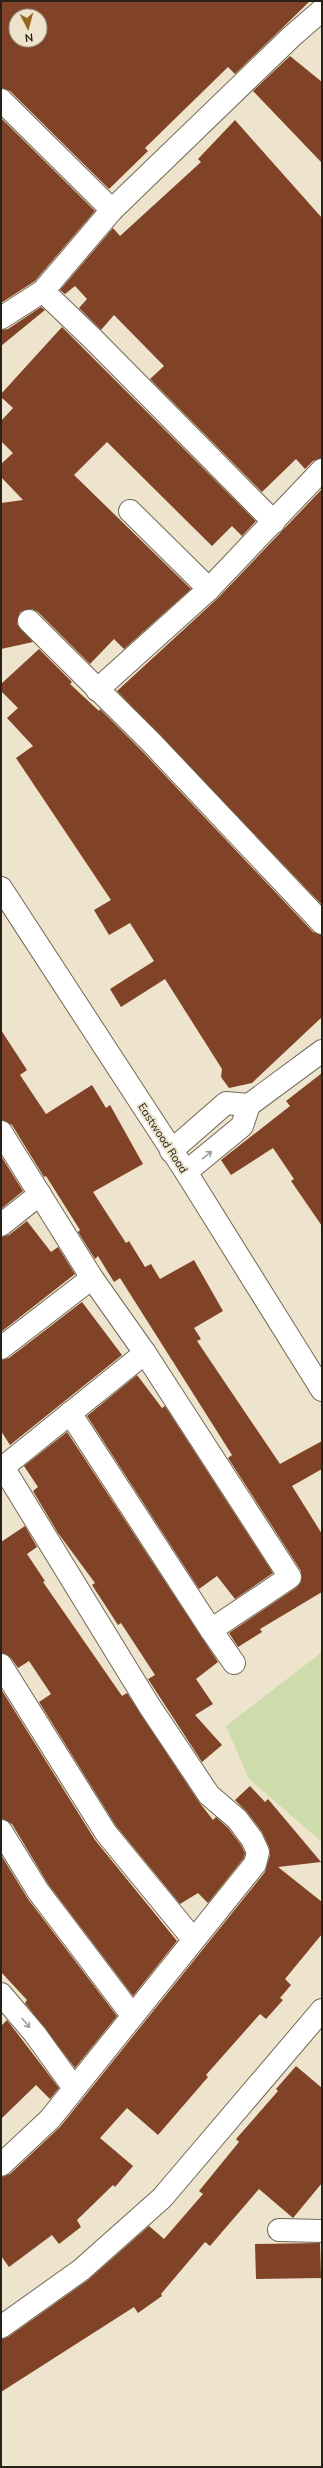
<svg xmlns="http://www.w3.org/2000/svg" width="323" height="2468" viewBox="0 0 323 2468" font-family="Mulish,sans-serif">
	<rect width="100%" height="100%" fill="#eee3cc"/>
	<path fill="#cedbaa" d="M322 1652V1842L249 1779 226 1726Z"/>
	<g fill="#804327" fill-rule="evenodd">
		<path d="M1 1H310L235 74 228 67 145 148 148 151 109 189 10 91 1 88ZM16 16H40V40H16Z"/>
		<path d="M290 56 322 82V163L253 91Z"/>
		<path d="M1 118 95 211 35 281 1 303Z"/>
		<path d="M235 120 322 218V458L313 461 305 469 296 459 262 492 150 379 164 366 114 315 101 330 79 308 87 299 75 286 65 294 60 290 113 228 120 236 201 162 198 159Z"/>
		<path d="M41 307 45 310 1 346V330L8 329Z"/>
		<path d="M62 327 256 521 242 536 232 526 212 546 107 442 74 475 191 589 124 649 114 639 90 664 38 612 32 609 20 612 17 624 33 642 1 649V503L23 500 1 477V464L13 453 1 441V421L13 408 1 397V394Z"/>
		<path d="M322 489V905L117 691 218 598Z"/>
		<path d="M39 649 72 682 70 684 99 711 100 709 142 751 313 932 322 935V1017L252 1083 229 1088 221 1077 222 1069 165 979 121 1007 110 989 154 961 130 923 109 935 94 910 111 900 16 758 33 746 7 718 18 708 1 691V684Z"/>
		<path d="M1 1030 27 1070 20 1075 46 1114 92 1085 106 1108 110 1105 143 1164 93 1192 126 1243 129 1241 145 1267 151 1264 160 1279 194 1260 223 1311 194 1328 201 1339 197 1341 280 1464 322 1441V1469L292 1486 322 1534V1592L260 1629 262 1632 238 1647 229 1633 297 1587 301 1582V1571L228 1458 232 1455 120 1278 114 1282 98 1256 95 1259 78 1232 80 1230 46 1176 44 1177 12 1125 1 1120Z"/>
		<path d="M322 1073V1226L291 1181 294 1179 273 1148 231 1175 221 1160 290 1106 286 1101Z"/>
		<path d="M1 1156 23 1191 1 1209Z"/>
		<path d="M27 1221 51 1252 58 1247 75 1274 1 1332V1237L9 1235Z"/>
		<path d="M82 1302 122 1355 10 1445 1 1431V1360L9 1358Z"/>
		<path d="M137 1375 162 1408 165 1406 273 1573 235 1599 217 1576 199 1589 87 1416Z"/>
		<path d="M67 1432 218 1662 196 1679 213 1704 195 1715 222 1745 202 1762 148 1679 155 1675 121 1623 118 1625 92 1585 95 1583 58 1533 33 1491 38 1487 24 1466Z"/>
		<path d="M25 1526 37 1547 27 1554 45 1581 43 1582 122 1696 127 1693 199 1802 213 1820 216 1817 228 1828 241 1845 245 1853 244 1858 208 1903 198 1893 180 1904 116 1826 39 1702 51 1694 29 1661 18 1668 11 1658 1 1653V1542Z"/>
		<path d="M1 1689 95 1840 177 1941 133 1996 48 1884 12 1824 1 1819Z"/>
		<path d="M250 1786 265 1802 268 1799 321 1862 278 1867 322 1902V1934L285 1979 291 1985 280 1998 283 2000 266 2019 260 2014 206 2075 208 2077 158 2135 127 2108 100 2138 133 2166 115 2187 113 2185 77 2220 81 2227 59 2244 52 2235 9 2267 1 2256V2177L10 2174 60 2127 265 1872 270 1855 269 1847 262 1832 247 1812 235 1800Z"/>
		<path d="M1 1855 28 1899 117 2016 75 2068 25 2003 27 2000 1 1972Z"/>
		<path d="M7 2020 59 2088 50 2099 36 2085 1 2119V2026Z"/>
		<path d="M296 2066 322 2088V2183L293 2218 259 2189 210 2246 205 2242 161 2294 162 2296 138 2313 134 2307 1 2392V2339L8 2337 88 2280 149 2226 164 2239 203 2194 199 2191 239 2142 236 2139 278 2091 276 2089Z"/>
		<path d="M320 2243 321 2278 256 2279 255 2244Z"/>
	</g>
	<g fill="none" stroke-linecap="round" stroke-linejoin="round">
		<g stroke="#726854" stroke-width="24">
			<g id="street">
				<path d="M1 100 112 210"/>
				<path d="M43 291 94 340 274 522"/>
				<path d="M1 318 43 291 112 210 291 37 322 10"/>
				<path d="M130 511 209 589"/>
				<path d="M29 621 151 742 322 923"/>
				<path d="M97 690 209 589 322 470"/>
				<path d="M1 1132 92 1278 145 1353 290 1577 211 1630"/>
				<path d="M171 1151 226 1103 249 1105"/>
				<path d="M186 1172 242 1126 249 1105 322 1051"/>
				<path d="M1 1225 40 1194"/>
				<path d="M1 1348 92 1278"/>
				<path d="M70 1413 211 1630 234 1663"/>
				<path d="M1 1665 106 1833 193 1939"/>
				<path d="M1 1831 38 1891 132 2015"/>
				<path d="M1 1994 35 2034 74 2088"/>
				<path d="M1 2165 50 2119 255 1864 258 1852 252 1839 237 1819 209 1795 150 1707 3 1467"/>
				<path d="M279 2230 322 2231"/>
			</g>
		</g>
		<g stroke="#726854" stroke-width="24">
			<g id="secondary">
				<path d="M1 888 186 1172 322 1390"/>
				<path d="M1 1469 145 1353"/>
				<path d="M1 2327 81 2270 162 2198 322 2010"/>
			</g>
		</g>
		<use href="#street" stroke="#fff" stroke-width="22"/>
		<use href="#secondary" stroke="#fff" stroke-width="22"/>
	</g>
	<defs><path id="oneway-shaft" d="M-6 0H5M1.5-3L5.5 0L1.5 3" fill="none" stroke-width="1.6" stroke-linecap="round" stroke-linejoin="round"/></defs>
	<g stroke="#9d9c98">
		<use href="#oneway-shaft" transform="translate(207 1155) rotate(-39)"/>
		<use href="#oneway-shaft" transform="translate(26 2023) rotate(50)"/>
	</g>
	<g text-anchor="middle" dominant-baseline="central" stroke-width="4" stroke-linejoin="round" paint-order="stroke">
		<g font-size="11" fill="#262219" stroke="#eee3cc">
			<text transform="translate(163 1138) rotate(57)">Eastwood Road</text>
		</g>
	</g>
	<rect width="323" height="2468" fill="none" stroke="#262219" stroke-width="4"/>
	<g transform="translate(28 28) rotate(174)"><circle r="19" fill="#eee3cc" stroke="#9e9684"/>
	<path d="M0-3L7 15L0 10L-7 15Z" fill="#99661b"/>
	<text y="-6" font-size="11" font-weight="bold" text-anchor="middle" fill="#262219">N</text>
	</g>
</svg>
